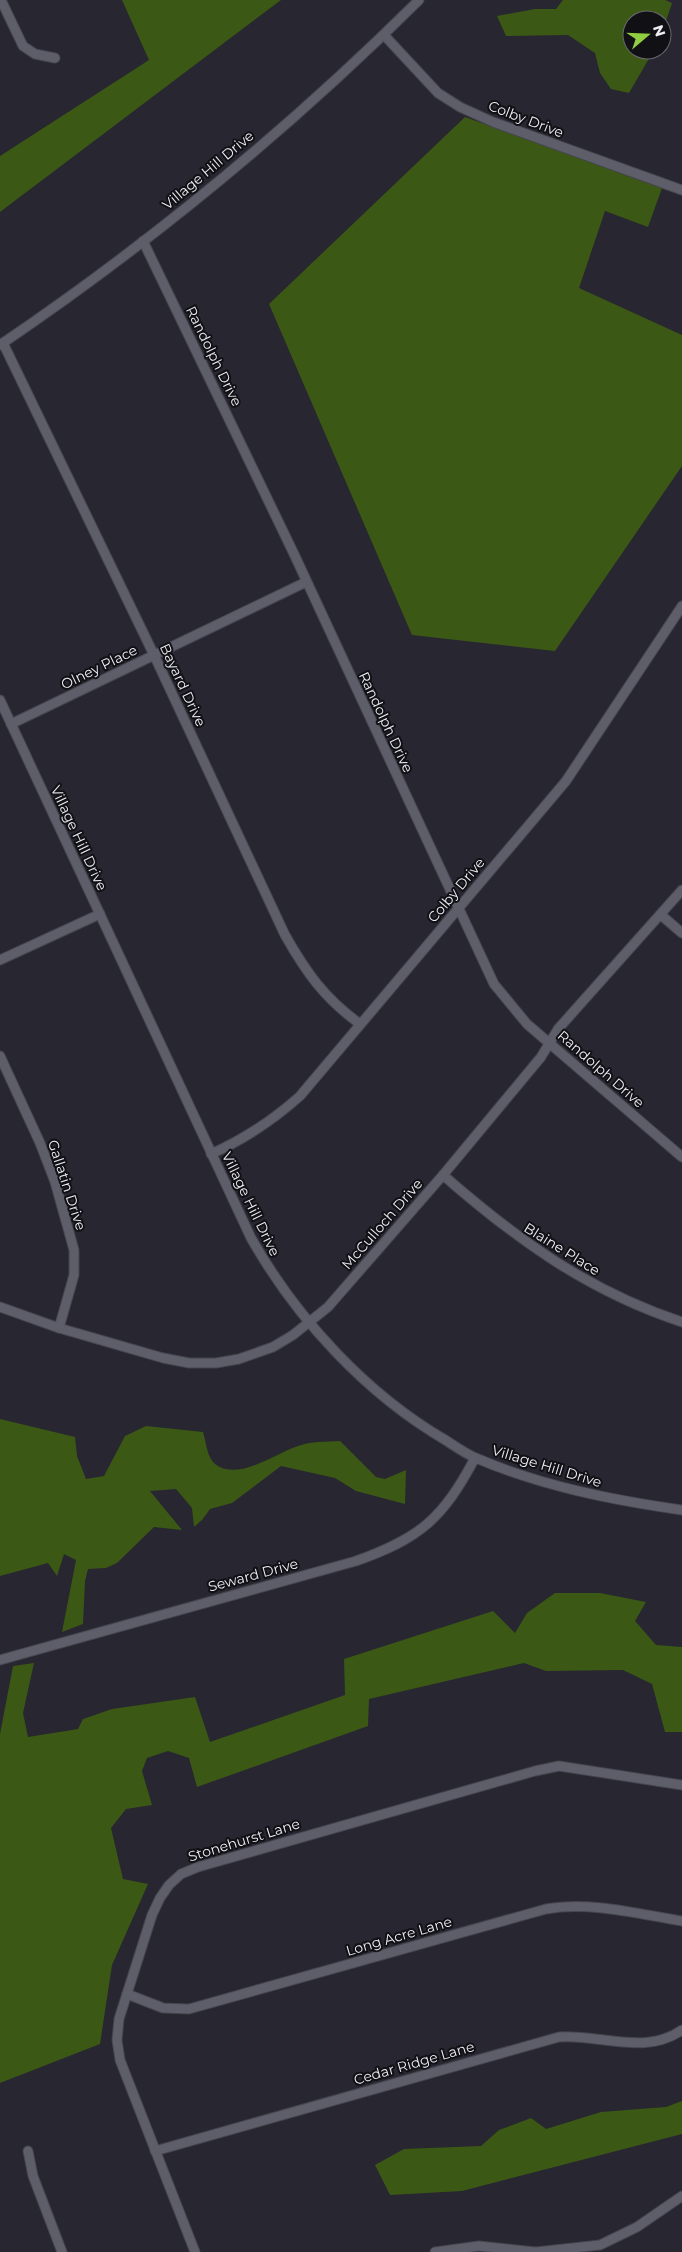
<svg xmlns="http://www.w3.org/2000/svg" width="682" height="2252" viewBox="0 0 682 2252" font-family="Montserrat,sans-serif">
	<rect width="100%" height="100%" fill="#272631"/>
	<g fill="#3c5815">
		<path d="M122 0H281L0 212V156L149 60Z"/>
		<path d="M563 0H665L672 3 662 33V20H632V50H654L629 93 611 89 600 73 595 53 568 35 506 36 497 16 535 9H556Z"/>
		<path d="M465 117 662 188 648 227 605 211 579 288 682 335V466L555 651 412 635 269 304Z"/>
		<path d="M0 1419 75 1437 77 1456 86 1479 104 1476 125 1436 146 1426 203 1432C206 1442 207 1457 215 1464 238 1482 276 1453 298 1446 311 1441 326 1442 340 1441L376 1477 385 1479 406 1470 405 1504 356 1491 335 1478 281 1466 232 1503 210 1509 202 1520 194 1527 192 1508 176 1489 150 1491 182 1530 154 1527 117 1563 106 1568 88 1569 85 1581 83 1624 62 1632 76 1560 64 1554 57 1576 48 1563 0 1576Z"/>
		<path d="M555 1593H600L646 1602 635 1621 656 1645 682 1647V1732H665L652 1684 623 1670 546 1671 524 1663 369 1699 368 1726 197 1787 189 1758 168 1751 147 1758 142 1771 152 1805 126 1809 111 1828 123 1879 148 1884 112 1965 100 2044 0 2083V1734L13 1666 34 1663 23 1713 28 1737 78 1729 83 1719 112 1709 195 1697 210 1742 345 1695 344 1659 493 1611 515 1633 527 1613Z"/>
		<path d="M682 2101V2134L462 2191 390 2195 375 2165 404 2149 481 2146 499 2130 531 2118 546 2129 601 2112 666 2107Z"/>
	</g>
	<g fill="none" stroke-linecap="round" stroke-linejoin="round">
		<g stroke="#45454e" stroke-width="11">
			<g id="minor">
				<path d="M1 0 23 46 35 54 55 58"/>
				<path d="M384 35 438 93 460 107 493 122 682 190"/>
				<path d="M143 241 294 554 494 984 527 1024 682 1157"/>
				<path d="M3 343 154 655 285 935C306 972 324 998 360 1024"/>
				<path d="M0 345C149 244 291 127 419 0"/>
				<path d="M0 700 251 1238C297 1319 366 1394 447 1441 456 1447 466 1454 476 1458 541 1486 612 1500 682 1510"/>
				<path d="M11 724 306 582"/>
				<path d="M661 915 682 933"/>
				<path d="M0 960 100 914"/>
				<path d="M0 1056 40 1143 55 1182 74 1250V1275L59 1328"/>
				<path d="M211 1154C245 1139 272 1121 300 1096L566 781 682 606"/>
				<path d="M443 1175C516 1239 588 1291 682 1322"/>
				<path d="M0 1307 59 1328 163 1358 189 1363H216L239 1359 273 1347 293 1335 328 1307 443 1175 541 1057 558 1029 682 890"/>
				<path d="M0 1660 356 1561C421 1538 443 1518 475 1458"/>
				<path d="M127 1994 163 2008 189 2009 546 1909C590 1901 638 1914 682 1921"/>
				<path d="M28 2151 33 2176 62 2252"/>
				<path d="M155 2151 559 2037C600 2034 645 2056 682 2030"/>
				<path d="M195 2252 120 2060 117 2040 119 2019 152 1915 160 1898 169 1885 181 1874 198 1867 535 1771 559 1766 682 1785"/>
				<path d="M435 2252 479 2246 535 2252"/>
				<path d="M536 2252 600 2245 637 2227 682 2196"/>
			</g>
		</g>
		<use href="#minor" stroke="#5e5e6b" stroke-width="9"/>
	</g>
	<g text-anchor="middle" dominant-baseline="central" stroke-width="4" stroke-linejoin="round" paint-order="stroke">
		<g font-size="14" fill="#eeeef5" stroke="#101015">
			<text transform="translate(526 119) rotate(21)">Colby Drive</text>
			<text transform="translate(208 170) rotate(-40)">Village Hill Drive</text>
			<text transform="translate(214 356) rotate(64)">Randolph Drive</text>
			<text transform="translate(99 667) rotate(-26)">Olney Place</text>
			<text transform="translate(183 685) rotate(65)">Bayard Drive</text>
			<text transform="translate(386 722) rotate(65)">Randolph Drive</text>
			<text transform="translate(79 838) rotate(65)">Village Hill Drive</text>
			<text transform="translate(456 890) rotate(-50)">Colby Drive</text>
			<text transform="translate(601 1069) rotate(41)">Randolph Drive</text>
			<text transform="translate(67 1185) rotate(72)">Gallatin Drive</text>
			<text transform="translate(251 1204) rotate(64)">Village Hill Drive</text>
			<text transform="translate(382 1224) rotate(-49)">McCulloch Drive</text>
			<text transform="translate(562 1249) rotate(32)">Blaine Place</text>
			<text transform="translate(547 1466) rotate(17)">Village Hill Drive</text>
			<text transform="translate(253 1575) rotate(-15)">Seward Drive</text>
			<text transform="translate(244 1840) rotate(-17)">Stonehurst Lane</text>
			<text transform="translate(399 1936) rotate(-16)">Long Acre Lane</text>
			<text transform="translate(414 2063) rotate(-16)">Cedar Ridge Lane</text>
		</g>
	</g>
	<g transform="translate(647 35) rotate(71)"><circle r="24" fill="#101015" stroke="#69696f"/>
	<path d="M0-4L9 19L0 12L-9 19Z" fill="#91cd40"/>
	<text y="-8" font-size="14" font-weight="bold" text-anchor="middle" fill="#eeeef5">N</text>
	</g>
</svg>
